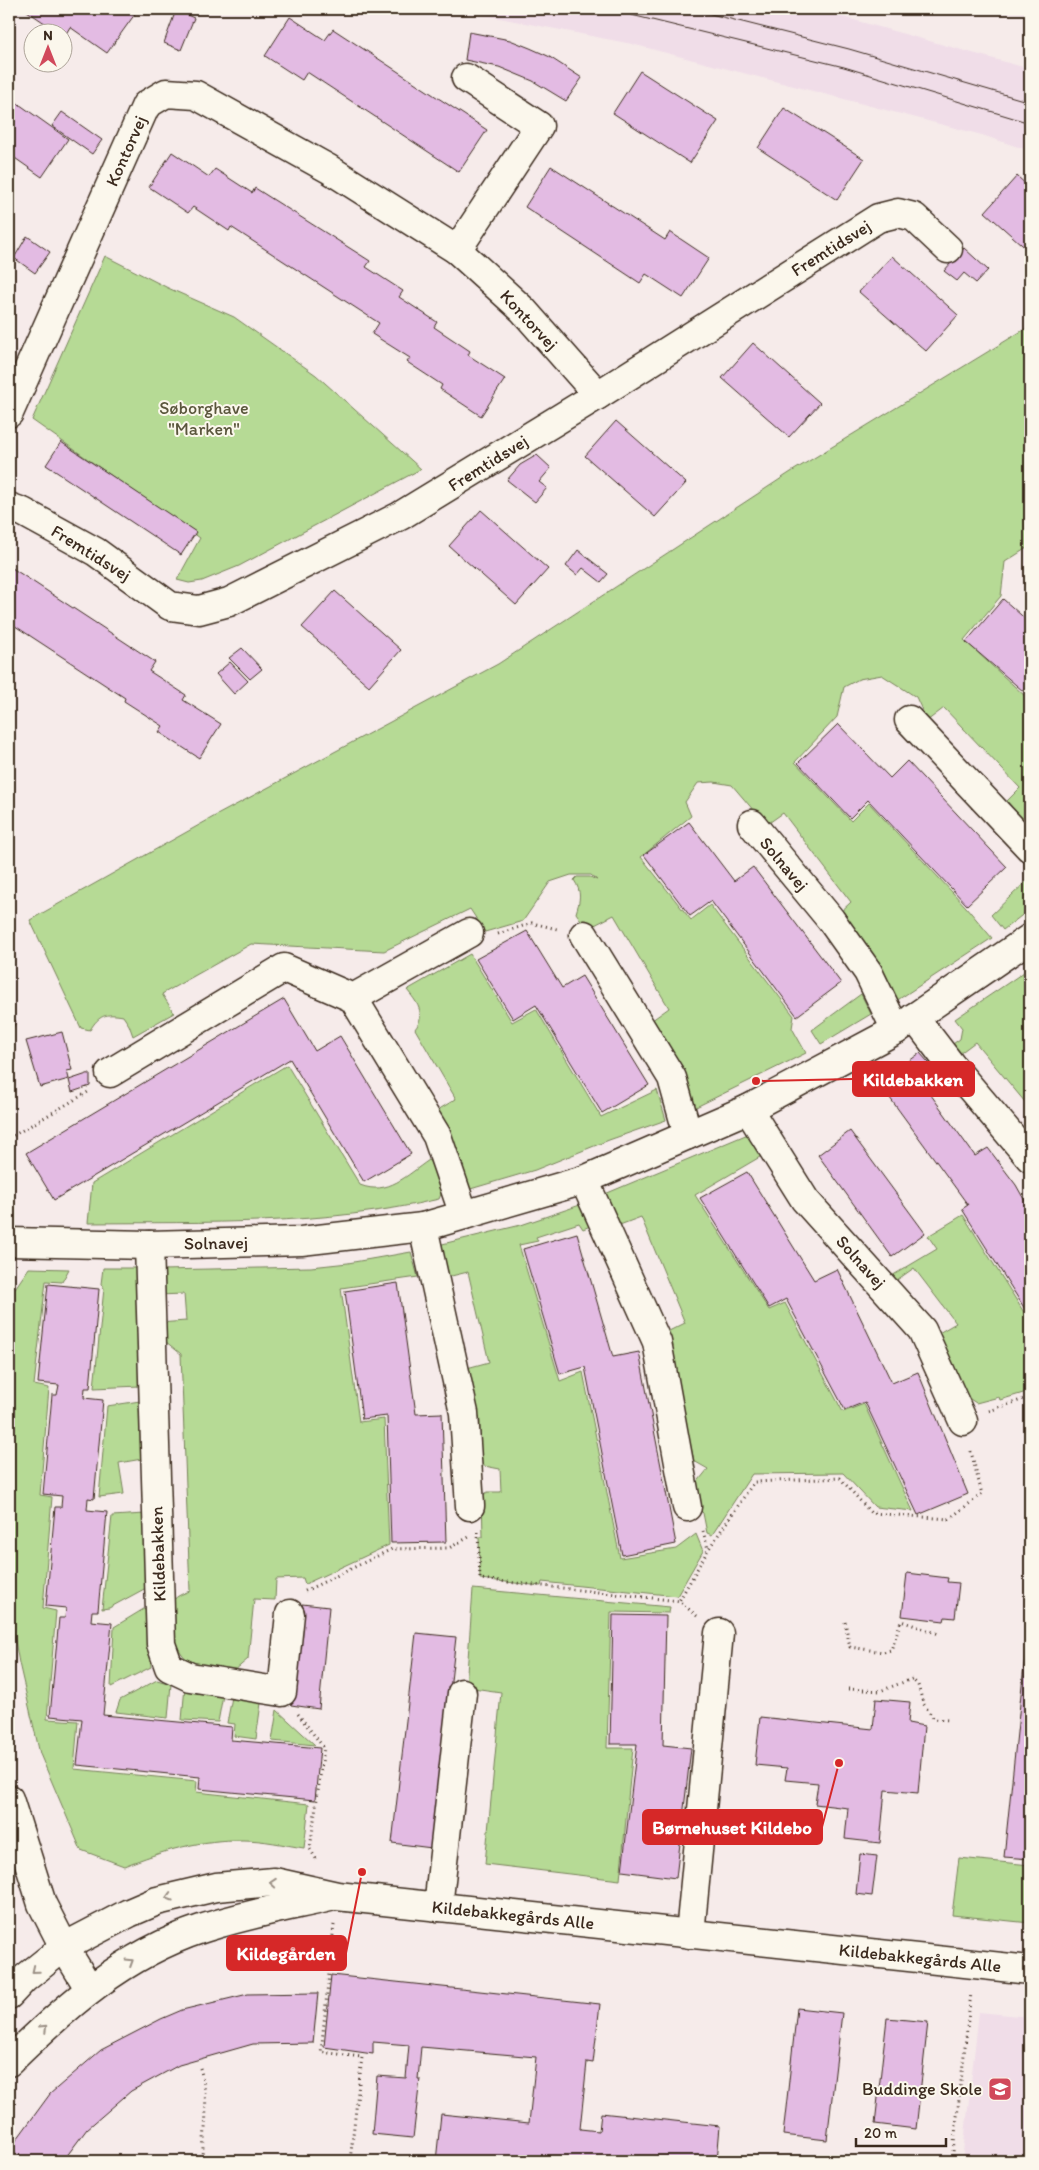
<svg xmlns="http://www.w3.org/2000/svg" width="1039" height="2170" viewBox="0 0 1039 2170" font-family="Itim,sans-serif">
	<rect width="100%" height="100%" fill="#f6ebea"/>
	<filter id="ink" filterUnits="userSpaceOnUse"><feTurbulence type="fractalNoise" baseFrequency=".02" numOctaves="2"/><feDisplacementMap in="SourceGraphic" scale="10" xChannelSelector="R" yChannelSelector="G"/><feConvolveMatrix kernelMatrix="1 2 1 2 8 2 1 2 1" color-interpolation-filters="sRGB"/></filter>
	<g filter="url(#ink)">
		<g fill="#f0dde8">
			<path d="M454 9H814L1030 69V151L982 135 632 44Z"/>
			<path d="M979 2012 1030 2017V2161H962Z"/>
		</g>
		<g fill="#b6da95" stroke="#78825a">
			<path d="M105 256 168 288 234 317 316 375 421 469 239 566 202 581 189 583 177 580 200 538 32 420Z"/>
			<path d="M1030 326V546L1005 562 1001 596 964 640 1025 696 1030 690V829L1007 801 1020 788 944 708 927 721 916 697 882 675 859 679 844 687 837 717 795 762 851 821 869 803 966 907 992 938 893 1003 835 917 851 902 783 813 766 825 732 785 714 782 698 783 685 802 691 816 641 857 691 920 710 905 794 1016 792 1028 806 1053 694 1108 648 1023 669 1008 614 915 587 929 576 913C580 900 582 892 574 880L577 877H590L597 880 591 875H571L550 882 523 921 485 932 470 909 384 951 251 944 162 994 174 1013 133 1036 129 1025 123 1016C106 1013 99 1015 90 1030L81 1028 30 920 217 815 498 664 791 472Z"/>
			<path d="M1030 878V909L1003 930 991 915Z"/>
			<path d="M470 954 512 1022 536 1009 601 1117 657 1090 666 1120 609 1140 535 1170 467 1190 436 1111 456 1099 415 1029C427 1014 416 1001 407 990Z"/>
			<path d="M1030 968V1002L1028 1004 1030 1006V1108L975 1042 955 1057 947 1048 960 1039 962 1028 955 1019Z"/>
			<path d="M861 994 871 1014 821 1044 812 1030Z"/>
			<path d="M287 1065 360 1185C388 1196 407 1175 429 1160L443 1189 439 1199C325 1226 205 1222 88 1223L92 1183Z"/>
			<path d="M748 1134 765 1154 695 1195 769 1310 785 1303 843 1412 864 1404 913 1511 875 1507 843 1473 752 1474 712 1535 707 1533 703 1513 697 1507 691 1490 708 1469 694 1461 665 1333 685 1323 641 1217 617 1226 605 1194Z"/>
			<path d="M583 1204 595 1224 583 1229 579 1223 536 1237 538 1241 519 1245 560 1381 583 1372 620 1558 676 1549 696 1534 703 1551 677 1596 542 1582 541 1586 480 1579 479 1537H483L482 1495 488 1492H501L500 1469 479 1465 480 1421 467 1368 489 1362 468 1272 443 1278 434 1246 521 1225Z"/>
			<path d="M963 1215 1030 1322V1391L1000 1400 999 1397 976 1403 964 1395 937 1334 956 1323 914 1268 894 1282 890 1277 937 1249 928 1236Z"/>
			<path d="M411 1252 418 1277 341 1288 359 1422 384 1419 389 1545 305 1584 303 1578 276 1579 275 1600 254 1599 248 1659 234 1671C220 1669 204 1670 192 1663 176 1655 164 1619 171 1604 175 1596 182 1594 190 1591L181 1354 160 1337 159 1323 186 1321 184 1294 158 1295 161 1270 311 1267 348 1263Z"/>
			<path d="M29 1268 69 1269 62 1282 46 1281 34 1385 49 1388 40 1495 52 1497 43 1608 56 1611 47 1719 78 1721 74 1769 197 1781 196 1792 309 1804 304 1848C284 1845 263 1840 243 1840 202 1839 162 1851 124 1866L81 1850 40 1754 19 1663 9 1607V1297Z"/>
			<path d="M103 1268H136L140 1386 94 1388 104 1288 101 1284Z"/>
			<path d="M140 1401 142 1459 119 1463 124 1494 99 1497 107 1406Z"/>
			<path d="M145 1514 146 1588 109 1608 102 1609 112 1516Z"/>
			<path d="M473 1589 670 1607 669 1613 611 1612 607 1748H633L620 1880 485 1864 501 1692 466 1687Z"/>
			<path d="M147 1607 151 1667 111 1687 114 1627Z"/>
			<path d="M157 1680 171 1684 168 1718 116 1712 120 1700Z"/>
			<path d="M185 1686 223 1695 218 1722 182 1720Z"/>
			<path d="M232 1697 261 1703 256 1739 234 1736 235 1724 227 1723Z"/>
			<path d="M277 1710 315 1745 272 1741Z"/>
			<path d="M959 1858 1030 1865V1923L952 1915Z"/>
		</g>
		<g fill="#e3bbe3" stroke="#3b2a1e">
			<path d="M24 9H128L135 14 107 53 70 27 64 37 62 32H58Z"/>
			<path d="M176 10 194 18 181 50 164 43Z"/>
			<path d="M290 17 325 40 333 29 487 130 459 172 307 72 302 80 265 56Z"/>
			<path d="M469 32 510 40 530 48 548 56 582 78 566 101 533 81 499 67 465 60Z"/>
			<path d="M640 71 718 121 690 163 613 113Z"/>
			<path d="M9 97 68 139 42 177 9 154Z"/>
			<path d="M784 108 864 159 837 200 758 148Z"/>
			<path d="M62 112 102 140 92 154 52 126Z"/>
			<path d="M172 152 209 177 215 169 252 193 255 188 370 261 366 267 403 291 399 297 437 322 434 327 470 351 468 355 505 379 481 416 440 389 442 385 407 362 410 358 372 334 379 323 231 227 229 231 193 207 188 213 149 187Z"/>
			<path d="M551 166 665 240 670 232 709 258 683 298 646 274 640 283 525 207Z"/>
			<path d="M1017 176 1030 188V252L985 212Z"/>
			<path d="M27 236 50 252 35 273 14 258Z"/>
			<path d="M964 248 988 270 976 283 964 273 957 281 944 271Z"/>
			<path d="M892 256 958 315 926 351 859 292Z"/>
			<path d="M753 343 820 403 789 437 722 378Z"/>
			<path d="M616 421 686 483 655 517 585 456Z"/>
			<path d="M61 442 196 532 181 555 46 465Z"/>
			<path d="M537 455 551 468 539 482 547 488 535 502 507 480 520 465Z"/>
			<path d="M481 510 548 569 516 605 449 546Z"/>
			<path d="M578 550 608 574 601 582 583 568 577 575 566 566Z"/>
			<path d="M9 566 155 662 149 671 186 695 183 700 221 724 199 758 159 732 163 726 124 701 125 698 9 622Z"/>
			<path d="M335 591 401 650 369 686 302 627Z"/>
			<path d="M1003 599 1030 623V683L1023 691 966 642Z"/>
			<path d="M242 648 262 669 250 679 229 658Z"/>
			<path d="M230 662 248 681 234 694 216 674Z"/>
			<path d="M838 724 890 778 907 761 1007 867 967 905 868 800 850 818 798 763Z"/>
			<path d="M689 822 734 881 753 867 841 983 797 1016 711 901 690 916 644 855Z"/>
			<path d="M527 931 562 988 582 976 649 1085 602 1113 536 1005 513 1019 476 959Z"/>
			<path d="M284 999 315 1051 340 1036 411 1154 364 1182 290 1059 54 1200 26 1153Z"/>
			<path d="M9 1018 16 1021 9 1038Z"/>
			<path d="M62 1032 72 1070 67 1071 69 1079 40 1087 26 1041Z"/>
			<path d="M920 1053 937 1072 923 1084 975 1156 988 1148 1016 1185 1030 1210V1317L962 1209 968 1205 879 1083Z"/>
			<path d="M90 1073V1086L72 1092 69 1080Z"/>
			<path d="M850 1131 925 1233 892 1257 818 1155Z"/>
			<path d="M747 1172 814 1280 837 1269 892 1383 918 1372 968 1494 918 1515 865 1402 845 1410 786 1299 769 1308 700 1198Z"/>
			<path d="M577 1233 613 1357 639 1352 676 1544 622 1555 585 1367 560 1374 523 1249Z"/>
			<path d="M398 1283 416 1414 442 1413 446 1542 391 1543 387 1416 362 1419 345 1291Z"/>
			<path d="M48 1284 99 1289 90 1388H85L84 1398 103 1400 94 1499 88 1498 87 1510 107 1512 98 1611H92L91 1621 112 1623 103 1715 232 1727 231 1740 320 1748 315 1800 199 1789 200 1777 77 1765 82 1719 50 1716 59 1618H65L66 1608 46 1606 55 1507H61L62 1496 43 1494 52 1395H57L59 1385 38 1383Z"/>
			<path d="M907 1573 948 1578 947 1582 959 1583 955 1618 945 1617 944 1621 902 1616Z"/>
			<path d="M302 1604 329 1607 319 1709 291 1705Z"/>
			<path d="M1030 1608V1859L1004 1857Z"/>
			<path d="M613 1615 666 1616 663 1745 691 1748 676 1878 622 1871 637 1744H610Z"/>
			<path d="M416 1633 456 1637 432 1848 392 1843Z"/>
			<path d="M876 1699 910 1702 908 1723 924 1726 918 1793 885 1790 880 1843 845 1839 848 1808 815 1804 818 1783 785 1780 787 1768 755 1765 760 1717 873 1729Z"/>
			<path d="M860 1854 877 1856 872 1896 856 1894Z"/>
			<path d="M331 1975 600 2004 593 2063 587 2062 580 2129 599 2131 601 2113 720 2126 717 2161H436L441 2114 529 2123 536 2057 421 2047 418 2079H420L413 2138 372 2134 377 2076 406 2078 409 2045 373 2042V2054L324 2047Z"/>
			<path d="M318 1993 313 2043 253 2044 179 2065 131 2091 87 2129 63 2161H30L9 2150 50 2094 101 2050 161 2019 182 2010 248 1994Z"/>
			<path d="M797 2008 842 2013 827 2140 783 2135Z"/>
			<path d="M887 2018 928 2022 916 2129 875 2124Z"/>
		</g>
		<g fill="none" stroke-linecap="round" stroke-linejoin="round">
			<g stroke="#3b2a1e" stroke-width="31">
				<g id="minor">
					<path d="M457 250 539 126 466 78"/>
					<path d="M9 413 146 105 166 93 196 95 329 169 457 250 523 310 598 395"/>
					<path d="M9 507 23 512 96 552 170 606 199 610 229 602 400 516 598 395 878 218 898 213 914 217 948 249"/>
					<path d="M909 720 1030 848"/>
					<path d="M752 824 831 920 868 972 896 1030"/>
					<path d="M584 935 672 1078 688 1135"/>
					<path d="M353 998 469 933"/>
					<path d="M914 1017 951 1065 1030 1158"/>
					<path d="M110 1073 284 968 353 998 437 1136 464 1215"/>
					<path d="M748 1109 805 1200 922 1330 963 1421"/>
					<path d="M584 1180 657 1342 687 1507"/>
					<path d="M423 1227 464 1413 470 1506"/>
					<path d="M9 1242 149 1245 301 1241 423 1227 584 1180 748 1109 896 1030 1030 938"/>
					<path d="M149 1245 161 1644 169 1667 190 1677 282 1692 290 1614"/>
					<path d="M9 1799 42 1904 64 1947 89 1988"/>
					<path d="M438 1907 462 1693"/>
					<path d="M690 1934 719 1633"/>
					<path d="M9 1995 24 1979 64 1947 129 1913 157 1901 216 1887 274 1882 337 1896 1030 1970"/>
					<path d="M9 2062C66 2006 123 1955 201 1929 243 1915 287 1907 330 1897"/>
				</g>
			</g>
			<g stroke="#3b2a1e" stroke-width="3" stroke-dasharray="1 4" stroke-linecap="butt">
				<path d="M498 934 532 923 557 929"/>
				<path d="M9 1138 88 1092"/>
				<path d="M989 1411 1030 1397"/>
				<path d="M703 1531 708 1549"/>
				<path d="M478 1532 480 1579 679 1601"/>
				<path d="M305 1591 392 1549 449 1548 471 1536"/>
				<path d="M697 1616 679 1601 708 1550 754 1482 840 1478 871 1513 949 1519 982 1494 970 1448"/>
				<path d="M845 1622 850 1647 883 1652 891 1650 901 1621 939 1634"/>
				<path d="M848 1689 880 1691 912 1679 918 1685 923 1703 934 1719 949 1720"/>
				<path d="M298 1714 324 1748 310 1849 318 1862"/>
				<path d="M9 1925 17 1920"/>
				<path d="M334 1925 321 2052 362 2057 350 2161"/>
				<path d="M200 2068C209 2098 206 2130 201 2161"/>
				<path d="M952 2161 971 1993"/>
			</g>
			<use href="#minor" stroke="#fbf7ec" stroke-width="28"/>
			<g stroke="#3b2a1e" stroke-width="1">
				<path d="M607 9 844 67 1030 123"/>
				<path d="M691 9 849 49 1030 102"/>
			</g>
		</g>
		<defs><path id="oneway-chevron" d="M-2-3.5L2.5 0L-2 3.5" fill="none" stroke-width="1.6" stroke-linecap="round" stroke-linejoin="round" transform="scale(1.25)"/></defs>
		<g stroke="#9b9085">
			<use href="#oneway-chevron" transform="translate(273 1883) rotate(-176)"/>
			<use href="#oneway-chevron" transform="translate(169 1897) rotate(164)"/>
			<use href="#oneway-chevron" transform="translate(130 1962) rotate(-32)"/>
			<use href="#oneway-chevron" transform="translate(35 1970) rotate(141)"/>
			<use href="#oneway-chevron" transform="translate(44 2028) rotate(-44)"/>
		</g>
	</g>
	<defs>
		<g id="school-square" transform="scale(1.25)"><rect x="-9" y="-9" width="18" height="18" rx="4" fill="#d1495b" stroke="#fbf7ec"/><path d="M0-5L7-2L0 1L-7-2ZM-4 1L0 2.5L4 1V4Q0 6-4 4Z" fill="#fff"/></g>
	</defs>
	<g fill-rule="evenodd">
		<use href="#school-square" x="1000" y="2089"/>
	</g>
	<g text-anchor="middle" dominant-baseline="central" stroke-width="4" stroke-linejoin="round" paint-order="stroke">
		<g font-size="18" fill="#3b2a1e" stroke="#fbf7ec">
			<text transform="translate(126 151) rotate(-66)">Kontorvej</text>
			<text transform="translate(831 248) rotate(-32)">Fremtidsvej</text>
			<text transform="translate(529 320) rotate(47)">Kontorvej</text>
			<text transform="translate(488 463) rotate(-32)">Fremtidsvej</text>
			<text transform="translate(91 553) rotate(32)">Fremtidsvej</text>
			<text transform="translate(784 864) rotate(50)">Solnavej</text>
			<text transform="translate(216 1243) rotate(-1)">Solnavej</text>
			<text transform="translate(861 1262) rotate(48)">Solnavej</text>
			<text transform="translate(158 1554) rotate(-92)">Kildebakken</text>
			<text transform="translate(513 1915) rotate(6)">Kildebakkegårds Alle</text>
			<text transform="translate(920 1958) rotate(6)">Kildebakkegårds Alle</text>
		</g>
		<g font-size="18" fill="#5a563c" stroke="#fbf7ec">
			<text x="204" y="408">Søborghave<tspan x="204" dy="21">"Marken"</tspan></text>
		</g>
		<g font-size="18" fill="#3b2a1e" stroke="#fbf7ec" text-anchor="end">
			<text x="982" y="2089">Buddinge Skole</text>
		</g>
	</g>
	<path fill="none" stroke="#d62828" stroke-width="2" d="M756 1081L853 1079M839 1763L822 1827M362 1872L346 1953"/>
	<g fill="#d62828" stroke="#fbf7ec" stroke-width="2">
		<circle cx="756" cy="1081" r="5"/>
		<circle cx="839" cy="1763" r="5"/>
		<circle cx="362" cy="1872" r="5"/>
	</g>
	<g fill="#d62828" stroke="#d62828" stroke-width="2">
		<rect x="853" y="1062" width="121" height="34" rx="5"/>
		<rect x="643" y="1810" width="179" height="34" rx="5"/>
		<rect x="227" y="1936" width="119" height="34" rx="5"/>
	</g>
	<g font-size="19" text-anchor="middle" font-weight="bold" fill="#fff">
		<text x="913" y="1086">Kildebakken</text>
		<text x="732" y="1834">Børnehuset Kildebo</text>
		<text x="286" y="1960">Kildegården</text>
	</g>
	<rect width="1039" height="2170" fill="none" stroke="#fbf7ec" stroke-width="30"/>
	<rect x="15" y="15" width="1009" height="2140" fill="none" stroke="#3b2a1e" stroke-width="2" filter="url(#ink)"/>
	<g transform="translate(48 48)"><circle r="24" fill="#fbf7ec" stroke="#aea59a"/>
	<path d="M0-4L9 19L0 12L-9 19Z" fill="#d1495b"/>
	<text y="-8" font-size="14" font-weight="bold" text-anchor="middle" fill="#3b2a1e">N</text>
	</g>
	<path d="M856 2138v8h90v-8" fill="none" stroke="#3b2a1e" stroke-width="2.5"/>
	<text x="864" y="2138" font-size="15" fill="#3b2a1e" stroke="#fbf7ec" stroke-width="4" paint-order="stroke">20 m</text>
</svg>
